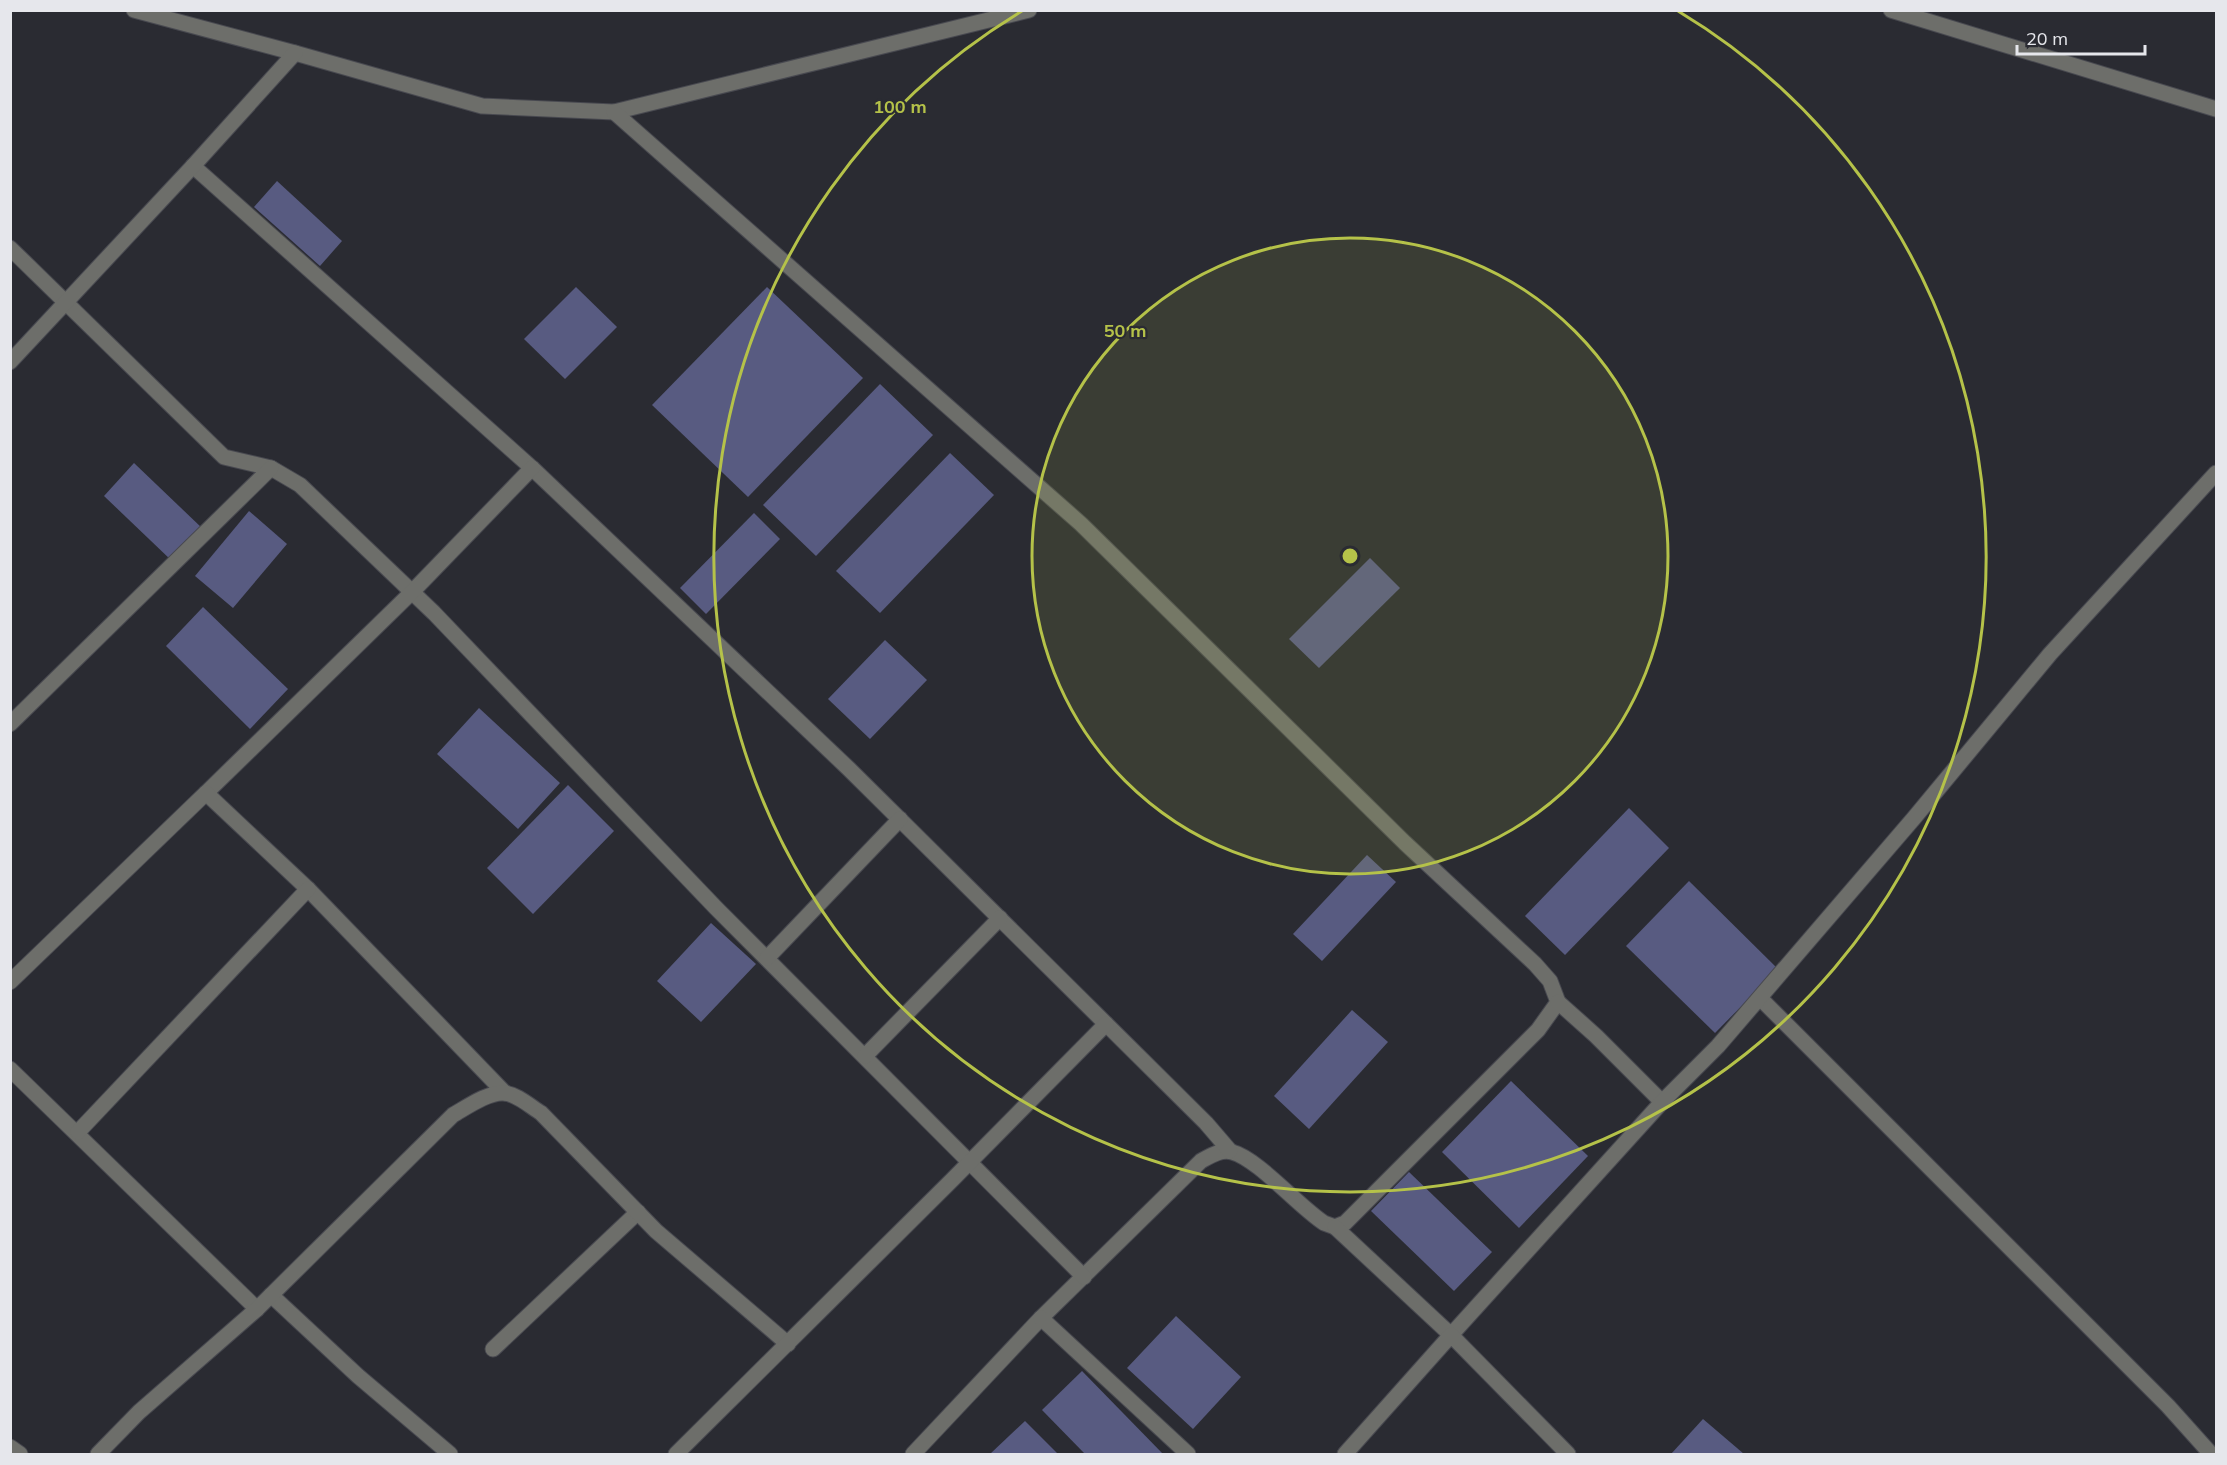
<svg xmlns="http://www.w3.org/2000/svg" width="2227" height="1465" viewBox="0 0 2227 1465" font-family="Mulish,sans-serif">
	<rect width="100%" height="100%" fill="#2a2b32"/>
	<g fill="#585b81">
		<path d="M277 181 342 241 320 266 254 207Z"/>
		<path d="M576 287 617 327 565 379 524 339Z"/>
		<path d="M767 287 863 378 748 497 652 405Z"/>
		<path d="M880 384 933 435 816 556 763 505Z"/>
		<path d="M950 453 994 495 880 613 836 571Z"/>
		<path d="M134 463 203 529 172 561 104 496Z"/>
		<path d="M249 511 287 544 233 608 195 576Z"/>
		<path d="M754 513 780 539 706 614 680 588Z"/>
		<path d="M1370 558 1400 588 1319 668 1289 639Z"/>
		<path d="M203 607 288 689 250 729 166 646Z"/>
		<path d="M885 640 927 680 870 739 828 699Z"/>
		<path d="M479 708 560 783 518 829 437 754Z"/>
		<path d="M568 785 614 831 533 914 487 868Z"/>
		<path d="M1629 808 1669 848 1565 955 1525 916Z"/>
		<path d="M1367 855 1396 882 1322 961 1293 934Z"/>
		<path d="M1689 881 1778 969 1715 1033 1626 946Z"/>
		<path d="M711 923 756 964 701 1022 657 981Z"/>
		<path d="M1352 1010 1388 1042 1309 1129 1274 1096Z"/>
		<path d="M1511 1081 1588 1156 1519 1228 1442 1152Z"/>
		<path d="M1409 1172 1492 1252 1454 1291 1371 1211Z"/>
		<path d="M1176 1316 1241 1377 1193 1429 1127 1368Z"/>
		<path d="M1082 1371 1163 1454H1085L1042 1410Z"/>
		<path d="M1703 1419 1744 1454H1671Z"/>
		<path d="M1025 1421 1058 1454H990Z"/>
	</g>
	<g fill="none" stroke-linecap="round" stroke-linejoin="round">
		<g stroke="#484950" stroke-width="17">
			<g id="minor">
				<path d="M134 10 295 53 482 106 614 112 1029 10"/>
				<path d="M1891 10 2216 109"/>
				<path d="M614 112 1081 524 1405 843 1535 964 1550 981 1558 1002 1538 1030 1345 1223 1335 1227 1324 1223C1298 1206 1258 1159 1232 1152 1221 1149 1210 1156 1201 1161L1041 1318 913 1454"/>
				<path d="M193 166 532 468 849 769 1206 1123 1230 1151"/>
				<path d="M10 248 224 457 271 468 300 485 434 613 716 908 1084 1277"/>
				<path d="M10 362 193 166 295 53"/>
				<path d="M10 724 271 468"/>
				<path d="M206 793 412 592 532 468"/>
				<path d="M767 958 900 819"/>
				<path d="M10 982 206 793 308 889 505 1093"/>
				<path d="M1760 998 2168 1406 2211 1454"/>
				<path d="M1558 1002 1596 1036 1662 1102"/>
				<path d="M865 1056 1000 918"/>
				<path d="M10 1069 257 1309"/>
				<path d="M78 1132 308 889"/>
				<path d="M1335 1227 1451 1335 1662 1102 1718 1046 1914 818 2050 654 2216 473"/>
				<path d="M271 1295 358 1376 450 1454"/>
				<path d="M1041 1318 1188 1454"/>
				<path d="M493 1349 638 1212"/>
				<path d="M10 1447 20 1454"/>
				<path d="M98 1454 139 1412 257 1309 453 1115C467 1107 488 1092 504 1093 517 1094 531 1107 541 1113L656 1231 788 1344"/>
				<path d="M676 1454 952 1180 1106 1024"/>
				<path d="M1345 1454 1451 1335 1568 1454"/>
			</g>
		</g>
		<use href="#minor" stroke="#6d6e6a" stroke-width="15"/>
	</g>
	<circle cx="1350" cy="556" r="318" fill="#b5c249" fill-opacity=".12"/>
	<g fill="none" stroke="#b5c249" stroke-width="3">
		<circle cx="1350" cy="556" r="318"/>
		<path d="M1678 11A636 636 0 1 1 1022 11"/>
	</g>
	<circle cx="1350" cy="556" r="9" fill="#b5c249" stroke="#2a2b32" stroke-width="3"/>
	<g font-size="18" text-anchor="middle" font-weight="bold" fill="#b5c249" stroke="#2a2b32" stroke-width="4.5" stroke-linejoin="round" paint-order="stroke">
		<text x="900" y="113">100 m</text>
		<text x="1125" y="337">50 m</text>
	</g>
	<rect width="2227" height="1465" fill="none" stroke="#e6e7ec" stroke-width="24"/>
	<path d="M2017 45v9h128v-9" fill="none" stroke="#e6e7ec" stroke-width="3"/>
	<text x="2026" y="45" font-size="18" fill="#e6e7ec" stroke="#2a2b32" stroke-width="4.5" paint-order="stroke">20 m</text>
</svg>
